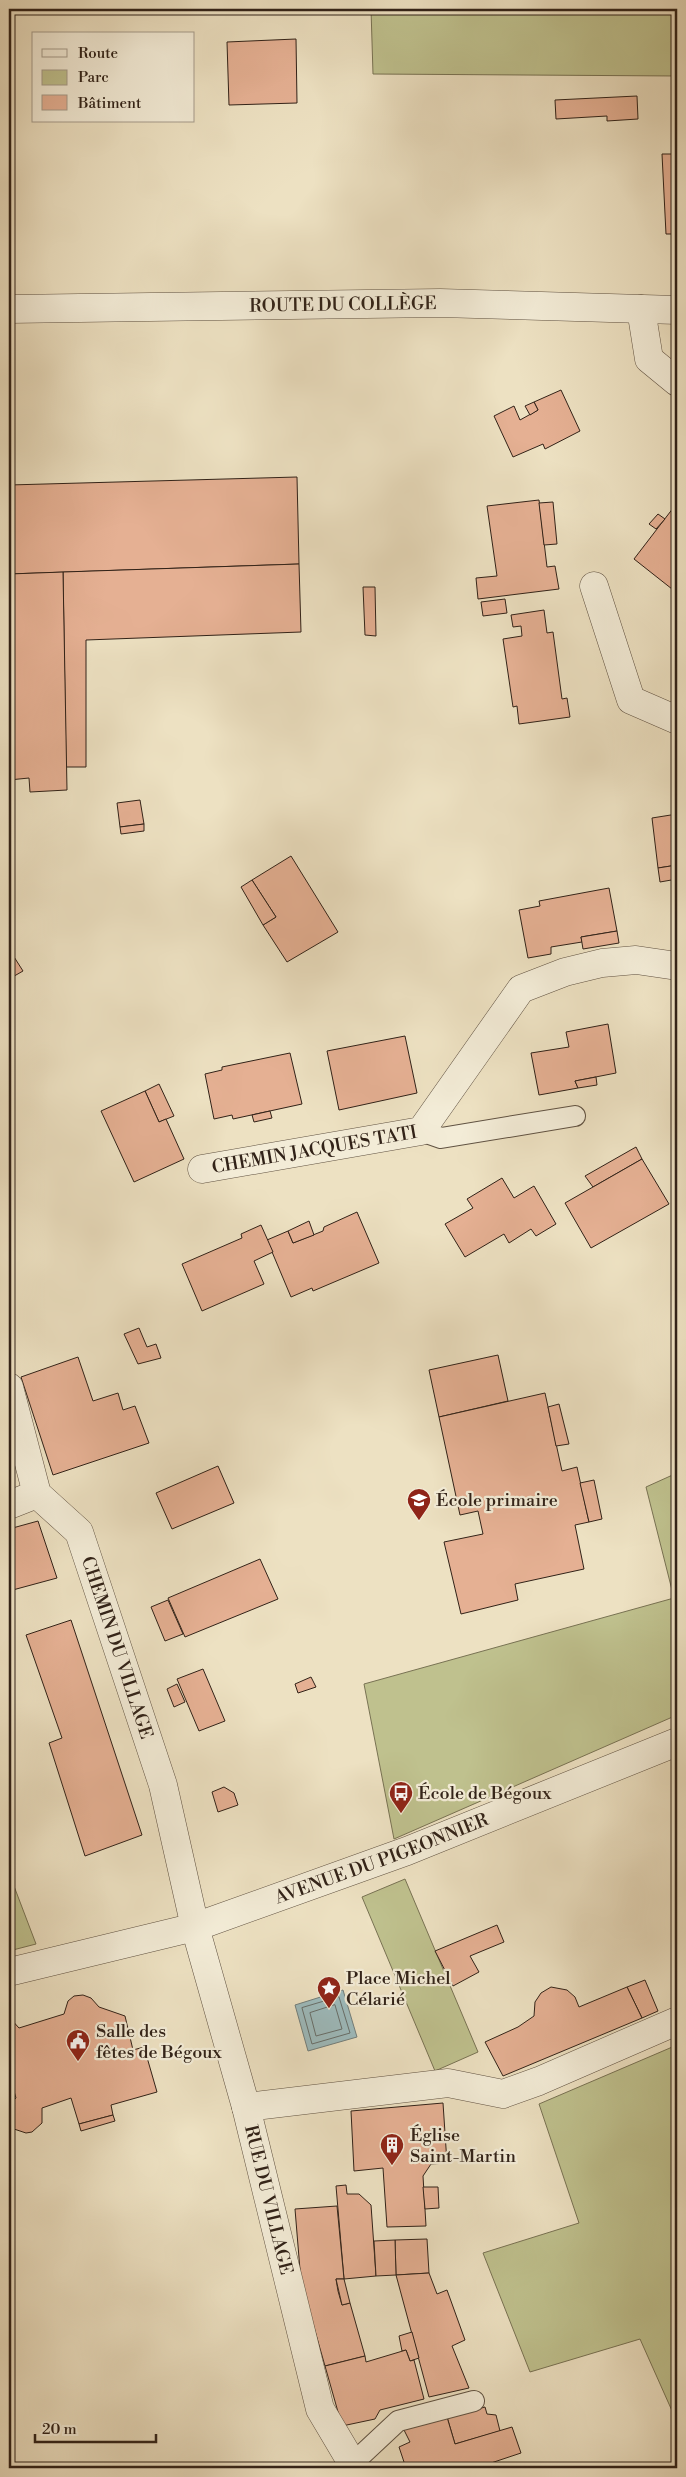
<svg xmlns="http://www.w3.org/2000/svg" width="686" height="2477" viewBox="0 0 686 2477" font-family="'Libre Bodoni',serif">
	<rect width="100%" height="100%" fill="#ede1c2"/>
	<filter id="stains"><feTurbulence type="fractalNoise" baseFrequency=".004" numOctaves="4"/><feColorMatrix values="0 0 0 0 .2 0 0 0 0 .09 0 0 0 0 .02 0 0 0 .5 -.17"/></filter>
	<radialGradient id="worn" r=".72"><stop offset=".6" stop-color="#630" stop-opacity="0"/><stop offset="1" stop-color="#630" stop-opacity=".3"/></radialGradient>
	<g fill="#bfc18e" stroke="#787253">
		<path d="M371 9H677V76L373 74Z"/>
		<path d="M677 1473V1715L394 1839 364 1684 674 1598 646 1487Z"/>
		<path d="M9 1873 36 1944 9 1951Z"/>
		<path d="M405 1879 478 2052 435 2071 362 1897Z"/>
		<path d="M677 2045V2422L640 2339 530 2372 483 2253 579 2223 539 2104Z"/>
	</g>
	<path fill="#9dbbbd" stroke="#727e7b" d="M343 1990 357 2037 308 2051 295 2005Z"/>
	<g fill="none" stroke-linecap="round" stroke-linejoin="round">
		<g stroke="#676e6a" stroke-width="1">
			<path d="M339 1997 350 2033 312 2044 302 2008Z"/>
			<path d="M335 2005 342 2029 316 2036 310 2013Z"/>
		</g>
	</g>
	<g fill="#e5b093" stroke="#312218">
		<path d="M296 39 297 103 229 105 227 42Z"/>
		<path d="M637 96 638 119 607 121V116L556 119 555 100Z"/>
		<path d="M662 154H677V234H666Z"/>
		<path d="M561 390 580 431 545 449 543 444 513 457 494 416 514 406 520 420 538 410 534 402Z"/>
		<path d="M534 402 538 410 530 415 525 406Z"/>
		<path d="M297 477 299 564 9 574V485Z"/>
		<path d="M539 500 547 567 555 566 559 589 478 599 476 578 497 576 487 506Z"/>
		<path d="M553 502 557 544 544 545 539 503Z"/>
		<path d="M677 503V582L672 589 634 559Z"/>
		<path d="M658 514 665 519 656 529 649 524Z"/>
		<path d="M299 564 301 632 86 640V767H66L63 572Z"/>
		<path d="M63 572 67 790 30 792 29 778 9 780V574Z"/>
		<path d="M363 587H375L376 636 365 635Z"/>
		<path d="M505 599 507 613 483 616 481 602Z"/>
		<path d="M544 610 547 633 553 632 562 699 567 698 570 717 519 724 517 706 513 707 503 639 522 636 521 626 513 627 511 615Z"/>
		<path d="M140 800 144 824 120 827 117 803Z"/>
		<path d="M677 814V865L658 868 652 818Z"/>
		<path d="M144 824V831L121 834 120 827Z"/>
		<path d="M291 856 338 932 287 962 263 925 276 917 252 880Z"/>
		<path d="M677 865V879L660 882 658 868Z"/>
		<path d="M252 880 276 917 263 925 241 887Z"/>
		<path d="M609 888 617 931 581 937 582 942 551 947V954L528 958 519 910 540 906 539 901Z"/>
		<path d="M617 931 619 943 583 949 581 937Z"/>
		<path d="M9 949 23 971 9 979Z"/>
		<path d="M608 1024 616 1073 575 1081 578 1088 539 1095 531 1053 569 1047 566 1032Z"/>
		<path d="M405 1036 417 1093 339 1110 327 1051Z"/>
		<path d="M290 1053 302 1104 233 1119 232 1115 214 1119 205 1074 222 1070V1067Z"/>
		<path d="M596 1077 597 1085 578 1088 575 1081Z"/>
		<path d="M159 1084 174 1116 159 1122 145 1091Z"/>
		<path d="M145 1091 159 1122 166 1119 184 1159 134 1182 101 1111Z"/>
		<path d="M270 1111 272 1118 254 1122 252 1115Z"/>
		<path d="M636 1147 642 1159 593 1187 585 1176Z"/>
		<path d="M642 1159 669 1204 591 1248 565 1203Z"/>
		<path d="M502 1178 514 1198 534 1186 556 1224 536 1236 531 1229 509 1243 504 1234 465 1257 445 1224 473 1208 467 1199Z"/>
		<path d="M357 1212 379 1263 313 1291 312 1288 291 1297 267 1240 288 1231 293 1243 323 1231 324 1227Z"/>
		<path d="M309 1221 314 1235 293 1243 288 1231Z"/>
		<path d="M261 1225 273 1252 254 1261 264 1284 202 1311 182 1264 242 1238 241 1234Z"/>
		<path d="M139 1328 147 1347 156 1344 161 1358 138 1364 124 1334Z"/>
		<path d="M498 1355 508 1401 439 1417 429 1370Z"/>
		<path d="M78 1357 93 1401 118 1393 123 1410 135 1406 149 1443 53 1475 21 1377Z"/>
		<path d="M545 1393 562 1471 577 1467 589 1522 575 1525 584 1569 515 1584 518 1600 461 1614 444 1542 483 1534 478 1511 460 1515 439 1417Z"/>
		<path d="M559 1404 569 1444 556 1446 548 1407Z"/>
		<path d="M218 1466 234 1503 172 1529 156 1493Z"/>
		<path d="M594 1480 602 1519 589 1522 580 1483Z"/>
		<path d="M38 1521 57 1578 9 1591V1529Z"/>
		<path d="M260 1559 278 1599 185 1637 168 1598Z"/>
		<path d="M168 1600 183 1634 165 1641 151 1607Z"/>
		<path d="M71 1620 142 1835 85 1856 49 1743 62 1738 26 1635Z"/>
		<path d="M203 1669 225 1721 199 1731 177 1679Z"/>
		<path d="M311 1677 316 1687 298 1693 295 1684Z"/>
		<path d="M177 1684 185 1702 174 1707 167 1689Z"/>
		<path d="M224 1787 234 1793 238 1805 218 1812 212 1792Z"/>
		<path d="M497 1925 504 1942 470 1956 479 1972 453 1986 435 1951Z"/>
		<path d="M645 1980 658 2011 642 2018 627 1987Z"/>
		<path d="M551 1987 567 1990 575 1997 579 2007 627 1987 642 2018 503 2076 485 2042 518 2027 534 2016 535 2002 541 1993Z"/>
		<path d="M83 1995 91 1998 99 2007 125 2016 133 2050 144 2047 157 2092 111 2105 113 2115 79 2124 71 2098 42 2108V2123L32 2132 26 2133 14 2129 9 2124V2105L16 2098 9 2074V2017L19 2028 64 2014 68 2001 74 1996Z"/>
		<path d="M443 2103 447 2163 431 2164 423 2176 426 2226 387 2227 383 2168 354 2171 351 2111Z"/>
		<path d="M113 2115 115 2121 81 2131 79 2124Z"/>
		<path d="M346 2185 347 2194H359L371 2205 376 2276 344 2279 336 2186Z"/>
		<path d="M423 2187H438L439 2208 425 2209Z"/>
		<path d="M337 2206 344 2279H336L338 2291 342 2305 350 2303 365 2356 325 2366 301 2282 295 2209Z"/>
		<path d="M427 2239 429 2273 396 2275 395 2240Z"/>
		<path d="M395 2240 396 2275 376 2276 374 2241Z"/>
		<path d="M429 2273 437 2294 447 2290 465 2340 452 2346 469 2388 429 2397 396 2275Z"/>
		<path d="M336 2279H344L350 2303 342 2305Z"/>
		<path d="M412 2332 419 2358 410 2361 406 2350 402 2351 399 2336Z"/>
		<path d="M406 2350 410 2361 414 2360 424 2399 380 2410 375 2419 342 2426 325 2366 365 2356 366 2362Z"/>
		<path d="M485 2407 487 2414 496 2415 500 2431 455 2444 447 2417Z"/>
		<path d="M447 2417 455 2444 512 2427 521 2453 476 2468H406L399 2447 410 2442 403 2428Z"/>
	</g>
	<g fill="none" stroke-linecap="round" stroke-linejoin="round">
		<g stroke="#605242" stroke-width="22">
			<g id="lane">
				<path d="M421 1131 441 1138 575 1116"/>
				<path d="M352 2464 398 2421 474 2401"/>
			</g>
		</g>
		<g stroke="#605242" stroke-width="29">
			<g id="street">
				<path id="s1" d="M9 309 440 303 677 310"/>
				<path d="M641 309 649 359 677 382"/>
				<path d="M594 586 631 700 677 720"/>
				<path id="s2" d="M202 1169 421 1131 521 989 565 972 602 963 636 960 677 966"/>
				<path id="s3" d="M9 1387 37 1494 79 1532 163 1785 195 1927 246 2107 320 2409 355 2468"/>
				<path d="M9 1505 37 1494"/>
				<path id="s4" d="M9 1972 195 1927 407 1851 677 1742"/>
				<path d="M246 2107 448 2083 503 2094 539 2081 677 2021"/>
			</g>
		</g>
		<use href="#lane" stroke="#f3ecd7" stroke-width="20"/>
		<use href="#street" stroke="#f3ecd7" stroke-width="28"/>
	</g>
	<defs>
		<g id="school-pin" transform="scale(1.25)"><path d="M0 17L-7.5 6A9.5 9.5 0 1 1 7.5 6Z" fill="#8f2418" stroke="#f3ecd7"/><path d="M0-5L7-2L0 1L-7-2ZM-4 1L0 2.5L4 1V4Q0 6-4 4Z" fill="#fff"/></g>
		<g id="bus-pin" transform="scale(1.25)"><path d="M0 17L-7.5 6A9.5 9.5 0 1 1 7.5 6Z" fill="#8f2418" stroke="#f3ecd7"/><path d="M-5-6H5V4H4V6H2V4H-2V6H-4V4H-5ZM-3.5-4V0h7V-4ZM-3.5 1.2v1.5H-2V1.2ZM2 1.2v1.5H3.5V1.2Z" fill="#fff"/></g>
		<g id="sight-pin" transform="scale(1.25)"><path d="M0 17L-7.5 6A9.5 9.5 0 1 1 7.5 6Z" fill="#8f2418" stroke="#f3ecd7"/><path d="M0-6L1.8-2.2L6-1.7L2.9 1.2L3.7 5.4L0 3.3L-3.7 5.4L-2.9 1.2L-6-1.7L-1.8-2.2Z" fill="#fff"/></g>
		<g id="civic-pin" transform="scale(1.25)"><path d="M0 17L-7.5 6A9.5 9.5 0 1 1 7.5 6Z" fill="#8f2418" stroke="#f3ecd7"/><path d="M-.6-6.5H3V-4.5H.6V-3L4-1V1h2V6H-6V1h2V-1L-.6-3ZM-1.2 2.5V6h2.4V2.5Z" fill="#fff"/></g>
		<g id="building-pin" transform="scale(1.25)"><path d="M0 17L-7.5 6A9.5 9.5 0 1 1 7.5 6Z" fill="#8f2418" stroke="#f3ecd7"/><path d="M-4-6H4V6H1V3H-1V6H-4ZM-2.5-4.3h1.7v1.8h-1.7ZM.8-4.3h1.7v1.8H.8ZM-2.5-1h1.7V.8h-1.7ZM.8-1h1.7V.8H.8Z" fill="#fff"/></g>
	</defs>
	<g fill-rule="evenodd">
		<use href="#school-pin" x="419" y="1500"/>
		<use href="#bus-pin" x="401" y="1793"/>
		<use href="#sight-pin" x="329" y="1988"/>
		<use href="#civic-pin" x="78" y="2041"/>
		<use href="#building-pin" x="392" y="2145"/>
	</g>
	<g text-anchor="middle" dominant-baseline="central" stroke-width="4.5" stroke-linejoin="round" paint-order="stroke">
		<g font-size="18" fill="#312218" stroke="#f3ecd7">
			<text stroke="none"><textPath href="#s1" startOffset="334">ROUTE DU COLLÈGE</textPath></text>
			<text stroke="none"><textPath href="#s2" startOffset="114">CHEMIN JACQUES TATI</textPath></text>
			<text stroke="none"><textPath href="#s3" startOffset="289">CHEMIN DU VILLAGE</textPath></text>
			<text stroke="none"><textPath href="#s4" startOffset="390">AVENUE DU PIGEONNIER</textPath></text>
			<text stroke="none"><textPath href="#s3" startOffset="862">RUE DU VILLAGE</textPath></text>
		</g>
		<g font-size="18" fill="#312218" stroke="#f3ecd7" text-anchor="start">
			<text x="436" y="1500">École primaire</text>
			<text x="418" y="1793">École de Bégoux</text>
			<text x="346" y="1978">Place Michel<tspan x="346" dy="21">Célarié</tspan></text>
			<text x="96" y="2031">Salle des<tspan x="96" dy="21">fêtes de Bégoux</tspan></text>
			<text x="410" y="2135">Église<tspan x="410" dy="21">Saint-Martin</tspan></text>
		</g>
	</g>
	<rect width="686" height="2477" fill="none" stroke="#ede1c2" stroke-width="30"/>
	<rect x="10" y="10" width="666" height="2457" fill="none" stroke="#312218" stroke-width="2.5"/>
	<rect x="15" y="15" width="656" height="2447" fill="none" stroke="#312218"/>
	<rect x="32" y="32" width="162" height="90" fill="#f3ecd7" stroke="#a59b8b"/>
	<rect x="42" y="49" width="25" height="8" fill="#f3ecd7" stroke="#a59b8b"/>
	<text x="78" y="58" font-size="15" fill="#312218">Route</text>
	<rect x="42" y="70" width="25" height="15" fill="#bfc18e" stroke="#a59b8b"/>
	<text x="78" y="82" font-size="15" fill="#312218">Parc</text>
	<rect x="42" y="95" width="25" height="15" fill="#e5b093" stroke="#a59b8b"/>
	<text x="78" y="108" font-size="15" fill="#312218">Bâtiment</text>
	<path d="M35 2434v8h121v-8" fill="none" stroke="#312218" stroke-width="2.5"/>
	<text x="42" y="2434" font-size="15" fill="#312218" stroke="#f3ecd7" stroke-width="4" paint-order="stroke">20 m</text>
	<rect width="100%" height="100%" filter="url(#stains)"/>
	<rect width="100%" height="100%" fill="url(#worn)"/>
</svg>
